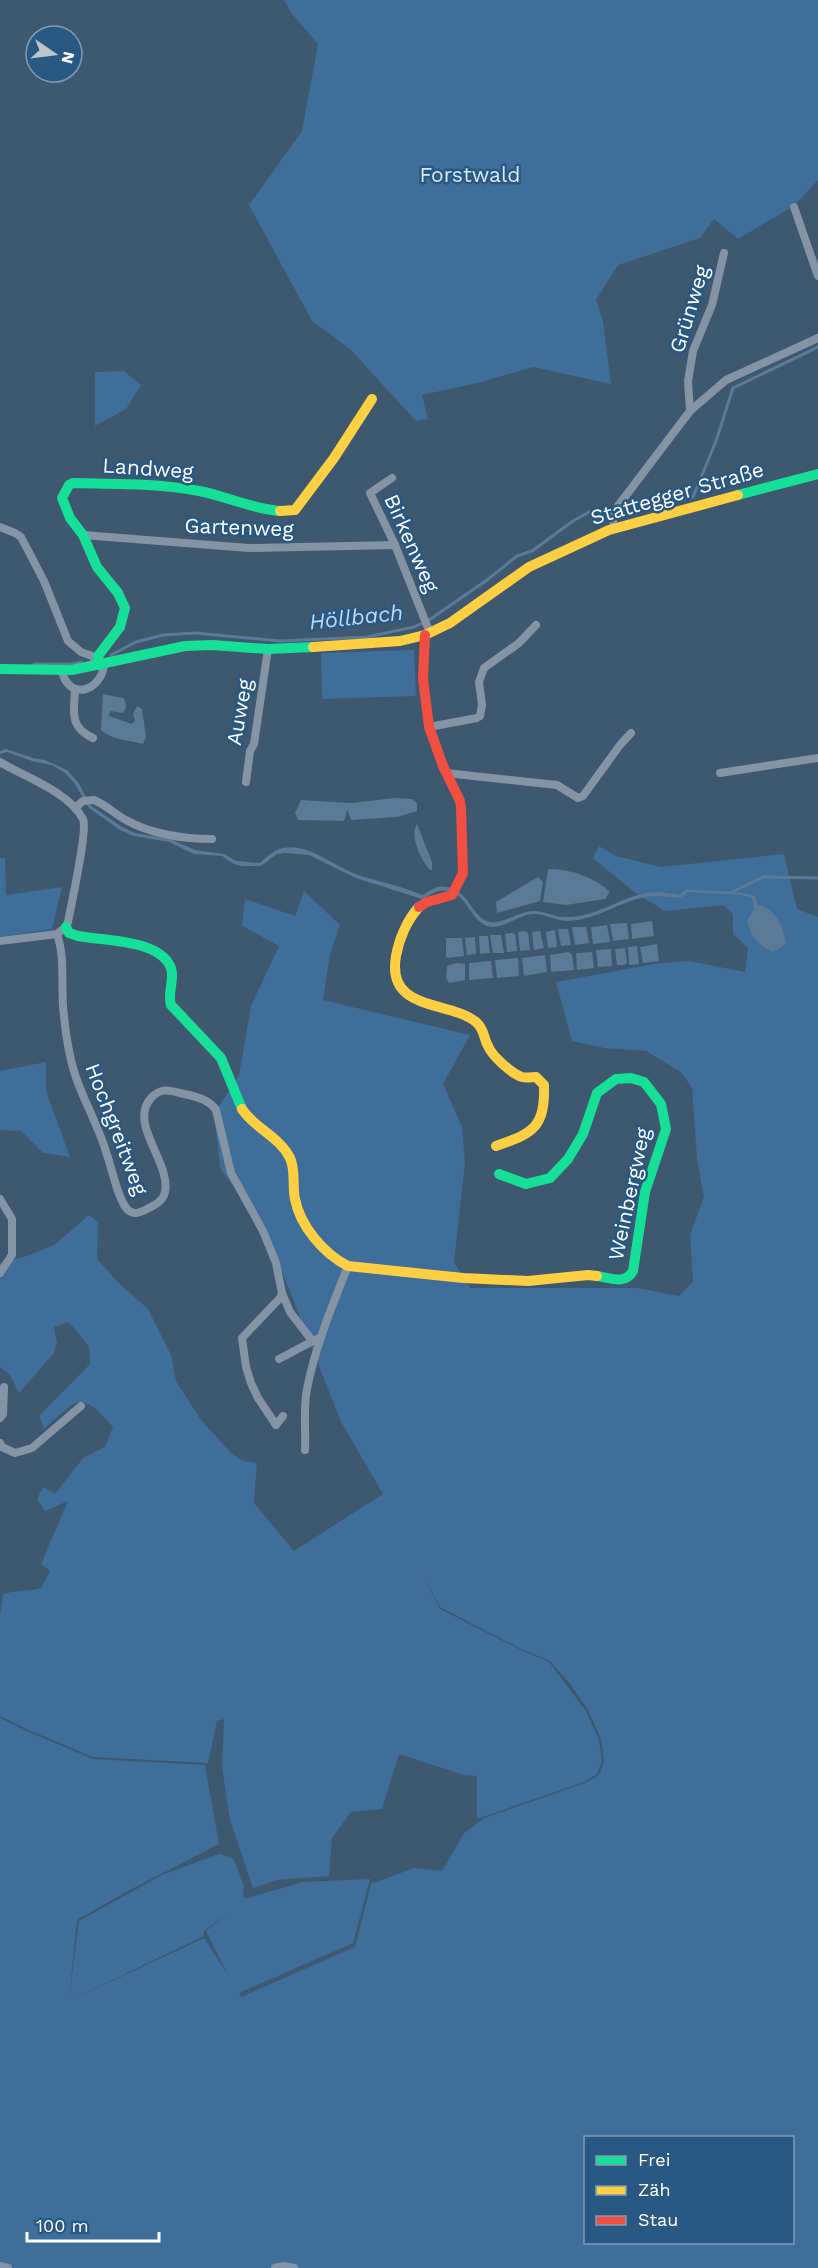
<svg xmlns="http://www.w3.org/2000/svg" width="818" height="2268" viewBox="0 0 818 2268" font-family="'Work Sans',sans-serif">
	<rect width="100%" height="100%" fill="#3d586f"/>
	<g fill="#3e6e99" fill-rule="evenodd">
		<path d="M284 0H818V180L794 206 738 239 714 219 700 238 618 265 596 300 603 321 611 384 533 367 478 383 422 395 428 419 416 421 350 349 312 321 249 205 302 131 318 44 292 14Z"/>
		<path d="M124 371 141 385 126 409 95 426V372Z"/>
		<path d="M414 650 416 696 322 699 321 653Z"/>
		<path d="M599 846 616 856 661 867 784 854 797 909 818 917V2268H0V1718L31 1733 93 1759 205 1765 219 1844 128 1891 77 1920 69 1999 79 1921 162 1875 219 1854 233 1858 244 1886 243 1897 247 1898 303 1882 370 1879 353 1943 239 1993 241 1997 355 1947 371 1884 414 1868 442 1871 464 1833 484 1818 585 1783 599 1775 604 1761 601 1739 588 1710 571 1685 550 1661 519 1648 440 1607 422 1574 440 1609 519 1649 549 1662 586 1711 599 1740 602 1761 597 1774 584 1782 477 1819V1776L464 1775 399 1754 382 1809 351 1812 332 1838 329 1876 277 1880 253 1888 230 1820 222 1767 224 1719 217 1721 208 1763 93 1757 31 1731 0 1716V1615L3 1594C17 1590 28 1592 41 1588L50 1571 41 1564 68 1501 45 1511 37 1499 43 1487 55 1494 83 1458 105 1447 113 1427C80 1388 77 1400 44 1429L39 1416 90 1364 89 1347 69 1322 54 1327 57 1343 54 1353 19 1393 10 1375 0 1367V1263L27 1256 54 1245 89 1215 98 1222 97 1259 120 1284 148 1309 171 1355 176 1381 201 1420 231 1453 243 1461 257 1463 254 1503 294 1551 383 1494 341 1422 267 1233 220 1168 214 1114 239 1075 251 1006 279 946 242 926 245 899 295 916 304 891 340 925 330 954 323 1000 470 1035 443 1084 462 1127 465 1163 454 1262 470 1288H637L679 1296 693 1282 690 1235 704 1197 697 1159 692 1088 681 1072 646 1051 604 1048 572 1041 556 982 654 964 689 961 745 972 748 948 733 934V914L723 905 665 911 634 892 593 858ZM229 1912 206 1931 228 1975 204 1938 69 2001 204 1936V1931ZM586 2138H792V2242H586Z"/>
		<path d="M0 858H5L6 895 62 887 52 929 0 937Z"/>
		<path d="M46 1062V1091L70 1157 43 1153 21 1131 0 1130V1071Z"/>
	</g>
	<g fill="#5a7a96">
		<path d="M103 694 123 698C127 704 127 707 123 713L110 711 109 716 132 724 135 720 133 714 137 706 142 709 146 737 143 744C129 740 111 740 101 730Z"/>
		<path d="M6 749 33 758 45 760 67 770 78 782 90 805 122 827 135 833 170 839 195 850 224 854 236 861 260 863C264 859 270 854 275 851 303 837 333 867 358 875 380 882 401 886 422 895 428 893 432 888 438 887 471 882 471 927 497 922 508 920 520 912 532 911 543 910 556 918 568 917 599 917 625 893 656 892 663 892 672 894 679 895L687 889C710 892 733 889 755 896L758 906 762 905C778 913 783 927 786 944L773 952C757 945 752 937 747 921L754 909 752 898 742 895 688 892 680 898C673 897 665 896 657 896 626 896 600 920 568 921 556 921 544 913 532 914 519 915 506 927 493 927 467 925 470 887 439 891 433 892 428 897 422 899L356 878 309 855 285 853 277 854 261 866H242L234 864 222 856 194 854 169 842 134 836 120 830 89 808 75 784 65 773 52 765 32 761 7 752 0 754V751Z"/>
		<path d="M394 798 412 799 417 803V811L397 817 351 820 347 809 345 819 343 821 298 820 295 813 301 800 352 803Z"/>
		<path d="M417 824 432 862V870H430C421 860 409 836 417 824Z"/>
		<path d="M548 869C571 869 594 877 610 892L605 899 566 905 543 902Z"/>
		<path d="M538 877 543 882 540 901 497 913 496 902Z"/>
		<path d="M652 921 654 936 632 939 631 924Z"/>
		<path d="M627 923 629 939 613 941 610 924Z"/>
		<path d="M607 925 610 942 593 944 591 927Z"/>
		<path d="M572 927H586L589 943 575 945Z"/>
		<path d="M558 929H568L571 945 561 946Z"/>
		<path d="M555 930 557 947 548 948 546 932Z"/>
		<path d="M525 931 528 933 530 950 520 951 518 932Z"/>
		<path d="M540 931 544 948 534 950 532 932Z"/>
		<path d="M512 933 515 934 517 951 507 952 505 934Z"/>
		<path d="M490 935H501L504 953H493Z"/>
		<path d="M479 936H488L490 953 480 954Z"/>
		<path d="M475 937 476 954 467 955 465 938Z"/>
		<path d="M446 938H462L464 956 446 958Z"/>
		<path d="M657 944 659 961 643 963 640 947Z"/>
		<path d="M637 946 639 964 629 965 628 947Z"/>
		<path d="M625 948 627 963 624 965H617L615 949Z"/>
		<path d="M611 949 612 966 598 967 596 950Z"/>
		<path d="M568 952 572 954 574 970 551 972 550 955Z"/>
		<path d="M592 952 594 968 577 970 576 953Z"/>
		<path d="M545 955 547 972 524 976 522 958Z"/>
		<path d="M518 958 519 976 497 978 495 960Z"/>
		<path d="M491 961 493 978 469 980V963Z"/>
		<path d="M456 963 465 964V980L449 983 446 978 447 966Z"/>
	</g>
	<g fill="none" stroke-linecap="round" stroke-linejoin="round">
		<g stroke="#5a7a96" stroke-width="3">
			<path d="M621 514 693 497 716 441 733 388 818 347"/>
			<path d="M111 655 136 642 163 635 195 633 280 641 367 637 414 627 429 620 487 580 517 556 532 551 573 521 591 511H609"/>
			<path d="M34 664H72L82 662"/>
			<path d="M732 892 763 877 818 878"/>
		</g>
		<g stroke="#8494a5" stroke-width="8">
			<path d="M794 207 818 276"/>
			<path d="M690 411 688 381 693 351 712 305 724 253"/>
			<path d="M392 478 370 493 395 545 430 633"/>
			<path d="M0 527 15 533 21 537 44 581 68 641 81 652 92 656 98 663"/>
			<path d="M615 528 612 518 618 506 690 411 726 380 818 338"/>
			<path d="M83 535 249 548 395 545"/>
			<path d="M62 671C69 702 102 691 104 664"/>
			<path d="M75 689C74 712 69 727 93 738"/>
			<path d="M429 727 477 718 480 716 482 705 479 682 484 668 519 643 536 625"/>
			<path d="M0 762C25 777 69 792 83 819 88 830 71 905 68 922L66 927 57 934"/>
			<path d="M446 773 557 785 578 798 583 796 620 745 631 733"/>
			<path d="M720 773 818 758"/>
			<path d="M246 782 250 751 254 744 268 649"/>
			<path d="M75 808 83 801 94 800C106 805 115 814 126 820 150 834 184 839 212 839"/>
			<path d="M57 934C66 960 60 989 64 1016 66 1036 71 1065 78 1083 87 1107 100 1130 107 1155 112 1168 118 1201 128 1210 134 1215 139 1213 145 1210 153 1206 163 1202 165 1192 171 1162 128 1124 151 1098 160 1088 168 1090 180 1093 193 1096 208 1098 216 1110L231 1173 263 1231 276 1263 282 1293 280 1298 242 1338 246 1367 251 1383 258 1398 276 1425 283 1416"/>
			<path d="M0 941 57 934"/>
			<path d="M0 1199 12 1219V1255L0 1273"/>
			<path d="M282 1293 290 1312 310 1338 313 1341 321 1337"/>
			<path d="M279 1359 313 1341"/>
			<path d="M0 1418 3 1414 4 1387"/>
			<path d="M0 1443 2 1447 15 1453 32 1448 81 1406"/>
			<path d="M305 1450C306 1429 303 1410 307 1389 315 1347 332 1306 348 1266"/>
			<path d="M0 2266 8 2268"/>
			<path d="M275 2268 284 2266 294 2268"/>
		</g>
		<g stroke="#16e098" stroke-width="10">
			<path d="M738 495 818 474"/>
			<path d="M100 665 98 656 120 627 125 608 118 593 97 567 83 535 70 518 62 498 69 485 73 483C115 484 158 483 199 491 226 496 252 509 280 511"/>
			<path d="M0 669 72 670 185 646 212 645 268 649 313 647"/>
			<path d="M66 927 69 933 78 936C104 941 160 939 171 968 175 980 167 993 171 1005L221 1058 242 1109"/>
			<path d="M499 1174 526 1184 550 1178 568 1159 583 1134 597 1093 616 1079 631 1078 644 1082 661 1104 666 1129 645 1192 633 1271C625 1285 611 1278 597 1276"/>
		</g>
		<g stroke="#ffcf43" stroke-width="10">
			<path d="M280 511 295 510 334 458 372 399"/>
			<path d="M313 647 400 641 425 635 450 623 529 567 609 530 738 495"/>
			<path d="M419 907C407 920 399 939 396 956 386 1012 449 1000 476 1022 485 1030 483 1037 488 1046 492 1056 512 1074 522 1077 526 1078 532 1077 536 1077L544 1085C545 1127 534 1133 496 1146"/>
			<path d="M242 1109C254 1128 280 1137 290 1158 296 1170 292 1187 295 1199 300 1226 324 1254 348 1266L463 1278 528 1281 588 1275 597 1276"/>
		</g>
		<path stroke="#f24e42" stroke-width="10" d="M419 907 427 902 452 895 463 873 461 808 460 801 443 766 429 727 423 679 425 635"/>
	</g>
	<g text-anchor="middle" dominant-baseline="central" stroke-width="5" stroke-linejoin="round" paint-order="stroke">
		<g font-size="21" fill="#d6e7f5" stroke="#295983">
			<text x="470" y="174">Forstwald</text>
		</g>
		<g font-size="21" fill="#fff" stroke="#295983">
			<text transform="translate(689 309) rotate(-73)">Grünweg</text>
			<text transform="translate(148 468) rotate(4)">Landweg</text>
			<text transform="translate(677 493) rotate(-16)">Stattegger Straße</text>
			<text transform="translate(239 527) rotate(2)">Gartenweg</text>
			<text transform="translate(412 543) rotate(66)">Birkenweg</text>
			<text transform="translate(239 712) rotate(-80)">Auweg</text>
			<text transform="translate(117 1129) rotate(69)">Hochgreitweg</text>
			<text transform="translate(629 1194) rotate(-78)">Weinbergweg</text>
		</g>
		<g font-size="22" font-style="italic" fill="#bfd9ee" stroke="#295983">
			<text transform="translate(356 617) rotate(-6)">Höllbach</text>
		</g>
	</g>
	<rect x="584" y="2136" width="210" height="108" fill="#295983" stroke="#7f9bb5" stroke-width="1.5"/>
	<rect x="596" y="2156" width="30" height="9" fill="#16e098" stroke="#7f9bb5" stroke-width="1.5"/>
	<text x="638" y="2166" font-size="18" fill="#ffffff">Frei</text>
	<rect x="596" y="2186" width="30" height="9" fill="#ffcf43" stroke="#7f9bb5" stroke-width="1.5"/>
	<text x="638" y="2196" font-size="18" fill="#ffffff">Zäh</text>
	<rect x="596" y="2216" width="30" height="9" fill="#f24e42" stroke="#7f9bb5" stroke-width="1.5"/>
	<text x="638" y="2226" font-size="18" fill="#ffffff">Stau</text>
	<g transform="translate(54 54) rotate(104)"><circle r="28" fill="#295983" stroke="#7f9bb5" stroke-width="1.5"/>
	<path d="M0-4.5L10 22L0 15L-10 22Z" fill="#bbc5cd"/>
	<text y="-9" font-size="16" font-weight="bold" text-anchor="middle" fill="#ffffff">N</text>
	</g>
	<path d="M27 2232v9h132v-9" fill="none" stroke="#ffffff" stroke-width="3"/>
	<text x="36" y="2232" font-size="18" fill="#ffffff" stroke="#295983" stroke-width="4.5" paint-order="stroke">100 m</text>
</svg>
